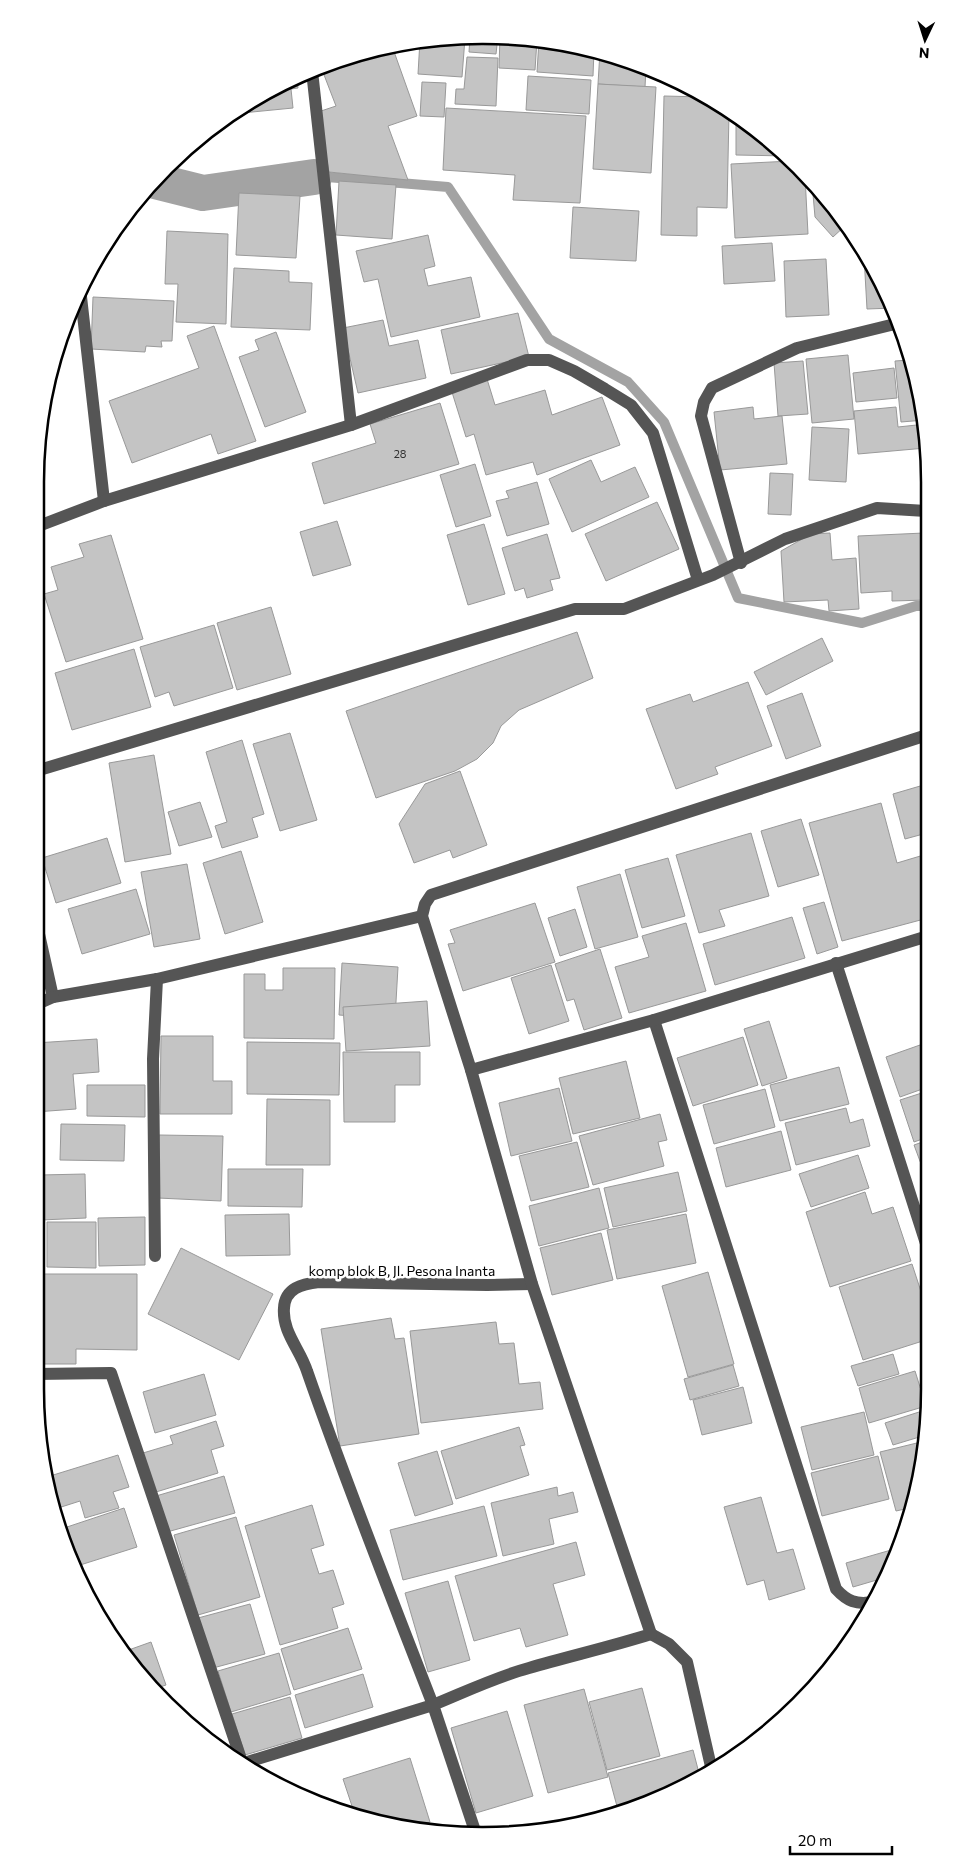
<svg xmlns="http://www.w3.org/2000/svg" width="965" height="1871" viewBox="0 0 965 1871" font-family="Commissioner,sans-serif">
	<rect width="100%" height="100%" fill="#fff"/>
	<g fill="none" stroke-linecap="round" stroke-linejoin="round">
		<path stroke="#a3a3a3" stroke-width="10" d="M327 177 448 187 549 339 628 382 664 422 738 598 862 623 916 606H927"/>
		<path stroke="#a3a3a3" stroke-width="36" d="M155 181 203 193 314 177"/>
	</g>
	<g fill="#c4c4c4" stroke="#999">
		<path d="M498 36 496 54 469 52 470 37Z"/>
		<path d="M500 36 537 40 535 70 499 68Z"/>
		<path d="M465 38 462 77 418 74 420 40Z"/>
		<path d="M539 40 594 50 593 76 537 72Z"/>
		<path d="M392 46 417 116 388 126 408 180 329 172 318 112 336 106 321 67 339 59Z"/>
		<path d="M600 51 646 68 645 87 598 84Z"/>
		<path d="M467 57 498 58 496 106 455 104 456 89H464Z"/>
		<path d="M528 76 591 80 589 114 526 110Z"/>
		<path d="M297 78 298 88 291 89 293 108 232 114 259 95Z"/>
		<path d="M675 79 681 81 691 88H674Z"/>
		<path d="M422 82 446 83 444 117 420 116Z"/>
		<path d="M598 84 656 87 651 173 593 169Z"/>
		<path d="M664 96 704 97 729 113 727 208 697 207V236L661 235Z"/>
		<path d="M446 108 586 116 580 203 513 200 515 175 443 170Z"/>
		<path d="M736 118 777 146 787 156 736 155Z"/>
		<path d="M791 161 805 176 808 234 735 238 731 164Z"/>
		<path d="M339 181 396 185 392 239 336 235Z"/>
		<path d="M812 183 838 210 846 225 833 237 815 217Z"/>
		<path d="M239 193 300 196 296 258 236 255Z"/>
		<path d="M573 207 639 211 636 261 570 258Z"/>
		<path d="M167 231 228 234 226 324 176 322 178 284H165Z"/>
		<path d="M428 235 435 266 424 269 428 286 471 277 480 317 391 337 378 279 364 282 356 251Z"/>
		<path d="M772 243 775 281 724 284 722 246Z"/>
		<path d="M864 256 894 308 867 309Z"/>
		<path d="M826 259 829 315 786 317 784 261Z"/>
		<path d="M234 268 289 271V282L312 283 310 330 231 327Z"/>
		<path d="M93 297 174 301 172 341H161L162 347 146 346 145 352 91 349Z"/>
		<path d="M518 313 529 357 451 374 441 330Z"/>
		<path d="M383 320 389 346 418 340 426 378 358 393 343 328Z"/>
		<path d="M214 326 256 441 218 454 211 434 132 463 109 401 199 368 187 336Z"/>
		<path d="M276 332 306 412 265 427 239 357 259 350 255 340Z"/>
		<path d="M848 355 854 419 812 423 806 359Z"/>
		<path d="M909 360 925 420 901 422 895 361Z"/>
		<path d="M803 361 808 414 778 416 774 363Z"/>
		<path d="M894 368 897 398 856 402 853 373Z"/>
		<path d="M487 379 495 405 545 390 552 415 602 397 620 445 537 475 533 462 486 475 474 434 466 437 451 389Z"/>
		<path d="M440 403 459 464 324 504 312 463 376 443 370 424Z"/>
		<path d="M753 407 754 419 782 416 787 464 720 470 714 412Z"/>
		<path d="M896 407 898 427 926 424V448L858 454 854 411Z"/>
		<path d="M812 427 849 429 846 482 809 480Z"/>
		<path d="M37 447 44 471 36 473V454Z"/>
		<path d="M591 460 601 482 635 467 649 497 572 532 549 479Z"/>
		<path d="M475 464 491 516 456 527 440 475Z"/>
		<path d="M770 473 793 474 791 515 768 514Z"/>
		<path d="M537 482 549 524 507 536 496 501 509 498 506 491Z"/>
		<path d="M657 502 679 549 606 581 585 534Z"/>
		<path d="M337 521 351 565 313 576 300 532Z"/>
		<path d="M484 524 505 594 468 605 447 535Z"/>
		<path d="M830 533 832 560 856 558 859 609 829 611 828 600 784 602 781 551 811 534Z"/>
		<path d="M924 533 927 600 892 601V591L861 593 858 536Z"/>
		<path d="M547 534 560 578 550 580 553 590 527 598 524 588 515 591 502 548Z"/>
		<path d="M111 535 143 639 66 662 44 594 58 590 51 567 84 557 79 544Z"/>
		<path d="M271 607 291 674 237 690 217 623Z"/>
		<path d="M214 625 233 688 174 706 169 692 155 697 140 647Z"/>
		<path d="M577 632 593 678 519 710 501 726 493 743 477 759 455 771 376 798 346 711Z"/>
		<path d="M822 638 833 661 766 695 754 672Z"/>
		<path d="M134 649 151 707 72 730 55 673Z"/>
		<path d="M748 682 772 746 715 767 718 774 676 789 646 709 690 694 693 702Z"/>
		<path d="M802 693 821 746 786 759 767 706Z"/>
		<path d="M290 733 317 820 280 831 253 744Z"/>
		<path d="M242 740 264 814 252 818 258 837 222 848 215 826 227 822 206 752Z"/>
		<path d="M154 755 171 854 125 862 109 763Z"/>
		<path d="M460 771 487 845 453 858 450 850 414 863 399 824 425 784Z"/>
		<path d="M927 784V833L905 839 893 794Z"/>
		<path d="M200 802 212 837 179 846 168 812Z"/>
		<path d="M881 803 897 863 927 854 928 918 842 941 809 823Z"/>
		<path d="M801 819 819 875 778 887 761 831Z"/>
		<path d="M751 833 769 896 719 910 725 926 699 933 676 855Z"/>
		<path d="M107 838 121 883 56 903 42 858Z"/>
		<path d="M241 851 263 922 225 934 203 863Z"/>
		<path d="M668 858 685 916 642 928 625 870Z"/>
		<path d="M187 864 200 939 154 947 141 872Z"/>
		<path d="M620 874 638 937 595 949 577 887Z"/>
		<path d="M136 889 150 934 82 954 68 909Z"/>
		<path d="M824 902 838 947 817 954 803 908Z"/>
		<path d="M535 903 555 962 463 991 448 944 455 943 450 930Z"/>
		<path d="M575 909 587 947 560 956 548 918Z"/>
		<path d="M792 917 805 958 715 985 703 944Z"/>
		<path d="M686 923 706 991 629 1013 615 967 649 957 642 936Z"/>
		<path d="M600 949 622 1018 584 1030 574 999 567 1001 555 964Z"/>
		<path d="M342 963 398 967 395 1019 339 1015Z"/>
		<path d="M551 965 569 1021 529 1034 511 978Z"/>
		<path d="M283 968H335L334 1039 244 1038V974H265V990H283Z"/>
		<path d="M427 1001 430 1046 346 1051 343 1007Z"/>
		<path d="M769 1021 787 1078 762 1086 744 1029Z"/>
		<path d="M161 1036H213V1081H232V1114H160Z"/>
		<path d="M743 1037 758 1085 693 1106 677 1058Z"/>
		<path d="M97 1039 99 1072 73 1074 76 1109 35 1112V1043Z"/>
		<path d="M247 1042 340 1043 339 1095 247 1094Z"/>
		<path d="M920 1045 924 1055 928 1053V1087L900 1097 886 1057Z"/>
		<path d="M343 1052H420V1085H395V1122H344Z"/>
		<path d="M626 1061 640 1118 573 1134 559 1078Z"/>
		<path d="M839 1067 849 1104 780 1121 770 1085Z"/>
		<path d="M87 1085H145V1117L87 1116Z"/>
		<path d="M559 1088 572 1141 511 1156 499 1103Z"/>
		<path d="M765 1089 775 1127 714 1144 703 1105Z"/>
		<path d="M928 1091V1137L914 1142 900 1100Z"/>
		<path d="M267 1099 330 1100V1165H266Z"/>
		<path d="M846 1108 850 1123 863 1119 870 1146 796 1165 785 1123Z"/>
		<path d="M660 1114 667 1140 658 1142 664 1166 593 1185 579 1136Z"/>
		<path d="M61 1124 125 1125 124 1161 60 1160Z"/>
		<path d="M781 1131 791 1170 726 1187 716 1148Z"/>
		<path d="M159 1135 223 1136 221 1201 158 1198Z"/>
		<path d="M928 1140V1179L927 1180 914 1145Z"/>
		<path d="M577 1142 589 1187 531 1201 519 1156Z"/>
		<path d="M858 1155 869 1188 811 1207 799 1174Z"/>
		<path d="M228 1169H303L302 1207 228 1206Z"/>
		<path d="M678 1172 687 1211 613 1227 604 1188Z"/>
		<path d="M85 1174 86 1218 41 1220 40 1175Z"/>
		<path d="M599 1188 609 1228 539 1246 529 1206Z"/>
		<path d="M865 1192 872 1214 893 1207 911 1261 830 1287 806 1212Z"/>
		<path d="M289 1214 290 1255 226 1256 225 1215Z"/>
		<path d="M686 1214 696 1263 617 1279 607 1230Z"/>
		<path d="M145 1217V1265L99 1266 98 1218Z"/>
		<path d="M47 1222H96V1268L47 1267Z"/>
		<path d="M601 1233 613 1280 552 1295 540 1248Z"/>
		<path d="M181 1248 273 1294 239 1360 148 1314Z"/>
		<path d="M912 1264 929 1316V1339L863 1360 839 1287Z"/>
		<path d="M708 1272 734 1364 688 1377 662 1286Z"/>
		<path d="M40 1274H137V1350L76 1349V1364H40Z"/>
		<path d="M391 1318 395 1339 404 1338 419 1434 340 1446 321 1329Z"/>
		<path d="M496 1322 499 1344 514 1343 519 1384 540 1382 543 1409 421 1423 410 1331Z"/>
		<path d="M893 1354 899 1374 858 1386 851 1366Z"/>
		<path d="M733 1365 739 1386 690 1400 684 1379Z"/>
		<path d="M915 1371 926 1406 869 1423 859 1388Z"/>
		<path d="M204 1374 216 1415 155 1433 143 1392Z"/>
		<path d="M743 1387 752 1423 702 1435 693 1400Z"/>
		<path d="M864 1412 874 1455 812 1470 801 1427Z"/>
		<path d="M919 1412 926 1435 893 1445 885 1423Z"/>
		<path d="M216 1421 224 1446 211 1450 218 1473 156 1492 143 1453 173 1444 170 1436Z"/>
		<path d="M519 1427 525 1445 520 1446 529 1475 456 1499 441 1451Z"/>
		<path d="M925 1441 914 1507 896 1511 880 1452Z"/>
		<path d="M437 1451 453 1504 415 1516 398 1463Z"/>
		<path d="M118 1455 129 1487 113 1492 119 1508 85 1518 80 1501 55 1509 50 1476Z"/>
		<path d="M878 1456 889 1499 822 1516 811 1473Z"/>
		<path d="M224 1476 235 1513 167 1532 156 1496Z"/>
		<path d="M557 1487 558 1496 573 1492 578 1512 549 1519 554 1544 503 1556 491 1503Z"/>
		<path d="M761 1497 777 1553 793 1549 805 1589 769 1600 764 1580 747 1585 724 1507Z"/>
		<path d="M312 1505 324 1545 311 1549 319 1574 333 1570 344 1604 332 1608 338 1628 280 1645 245 1526Z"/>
		<path d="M484 1506 497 1556 403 1580 390 1530Z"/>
		<path d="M124 1508 137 1547 77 1566 58 1530Z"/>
		<path d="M236 1517 260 1597 198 1615 174 1535Z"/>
		<path d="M576 1542 585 1575 553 1584 568 1635 526 1647 520 1628 474 1641 455 1576Z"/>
		<path d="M898 1548 887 1577 853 1587 846 1563Z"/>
		<path d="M448 1581 470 1660 428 1672 405 1593Z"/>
		<path d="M250 1604 265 1654 213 1668 198 1618Z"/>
		<path d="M348 1628 362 1669 294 1690 281 1649Z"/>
		<path d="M151 1642 166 1685 157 1688 128 1661 123 1652Z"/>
		<path d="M279 1653 291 1694 231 1712 218 1671Z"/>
		<path d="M363 1674 373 1707 305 1728 295 1695Z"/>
		<path d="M642 1688 660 1756 607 1770 589 1702Z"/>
		<path d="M584 1689 608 1777 548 1793 524 1705Z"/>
		<path d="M290 1697 302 1738 245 1755 232 1714Z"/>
		<path d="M507 1711 533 1796 476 1813 451 1728Z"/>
		<path d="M693 1750 700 1777 654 1802 618 1810 608 1773Z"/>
		<path d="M737 1756 731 1761 728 1762 727 1758Z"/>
		<path d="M410 1758 430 1822 418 1826 367 1821 355 1815 343 1779Z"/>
	</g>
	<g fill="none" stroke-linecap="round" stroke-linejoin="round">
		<g stroke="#555" stroke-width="12">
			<path d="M312 71 351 425"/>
			<path d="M80 288 104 501"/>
			<path d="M36 527 104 501 351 425 527 360H549L574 371 605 389 631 405 653 433 698 580"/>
			<path d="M741 563 701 416 704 402 712 388 797 348 899 323"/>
			<path d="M36 771 575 609H624L713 575 785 539 877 508 926 511"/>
			<path d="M35 916 53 997 157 979 422 916"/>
			<path d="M836 963 929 1253"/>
			<path d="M35 1005 53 997"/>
			<path d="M654 1020 836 1589C847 1601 856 1605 873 1602"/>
			<path d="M471 1070 654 1020 928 936"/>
			<path d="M155 1256 153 1059 157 979"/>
			<path d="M35 1374 111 1373 243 1765"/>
			<path d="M651 1634 669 1644 687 1662 712 1771"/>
			<path d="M241 1764 433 1705C390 1594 346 1483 307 1371 300 1349 282 1332 284 1308 285 1288 302 1284 319 1282L487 1285 532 1284"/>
			<path d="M475 1831 433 1705C465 1692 496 1677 529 1668 570 1656 610 1647 651 1634L532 1284 471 1070 422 916 425 904 431 895 927 735"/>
		</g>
	</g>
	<g text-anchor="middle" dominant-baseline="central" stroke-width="5" stroke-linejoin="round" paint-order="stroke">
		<g font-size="11" fill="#313131">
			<text x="400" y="453">28</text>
		</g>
		<g font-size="14" fill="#000" stroke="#fff">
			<text x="402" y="1270">komp blok B, Jl. Pesona Inanta</text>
		</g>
	</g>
	<path d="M0 0H965V1871H0ZM482 44H483A438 438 0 0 1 921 482V1389A438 438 0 0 1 483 1827H482A438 438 0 0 1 44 1389V482A438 438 0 0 1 482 44Z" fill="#fff" fill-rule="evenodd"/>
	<path fill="none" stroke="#000" stroke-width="2.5" d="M482 44H483A438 438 0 0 1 921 482V1389A438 438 0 0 1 483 1827H482A438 438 0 0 1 44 1389V482A438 438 0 0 1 482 44Z"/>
	<g transform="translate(925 40) rotate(184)" stroke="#ffffff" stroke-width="4" paint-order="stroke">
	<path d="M0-4L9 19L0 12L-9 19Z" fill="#000000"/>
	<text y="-8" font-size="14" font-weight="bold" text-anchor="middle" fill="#000000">N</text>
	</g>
	<path d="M790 1846v8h102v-8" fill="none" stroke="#000000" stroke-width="2.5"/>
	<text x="798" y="1846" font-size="15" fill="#000000" stroke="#ffffff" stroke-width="4" paint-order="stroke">20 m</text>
</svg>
